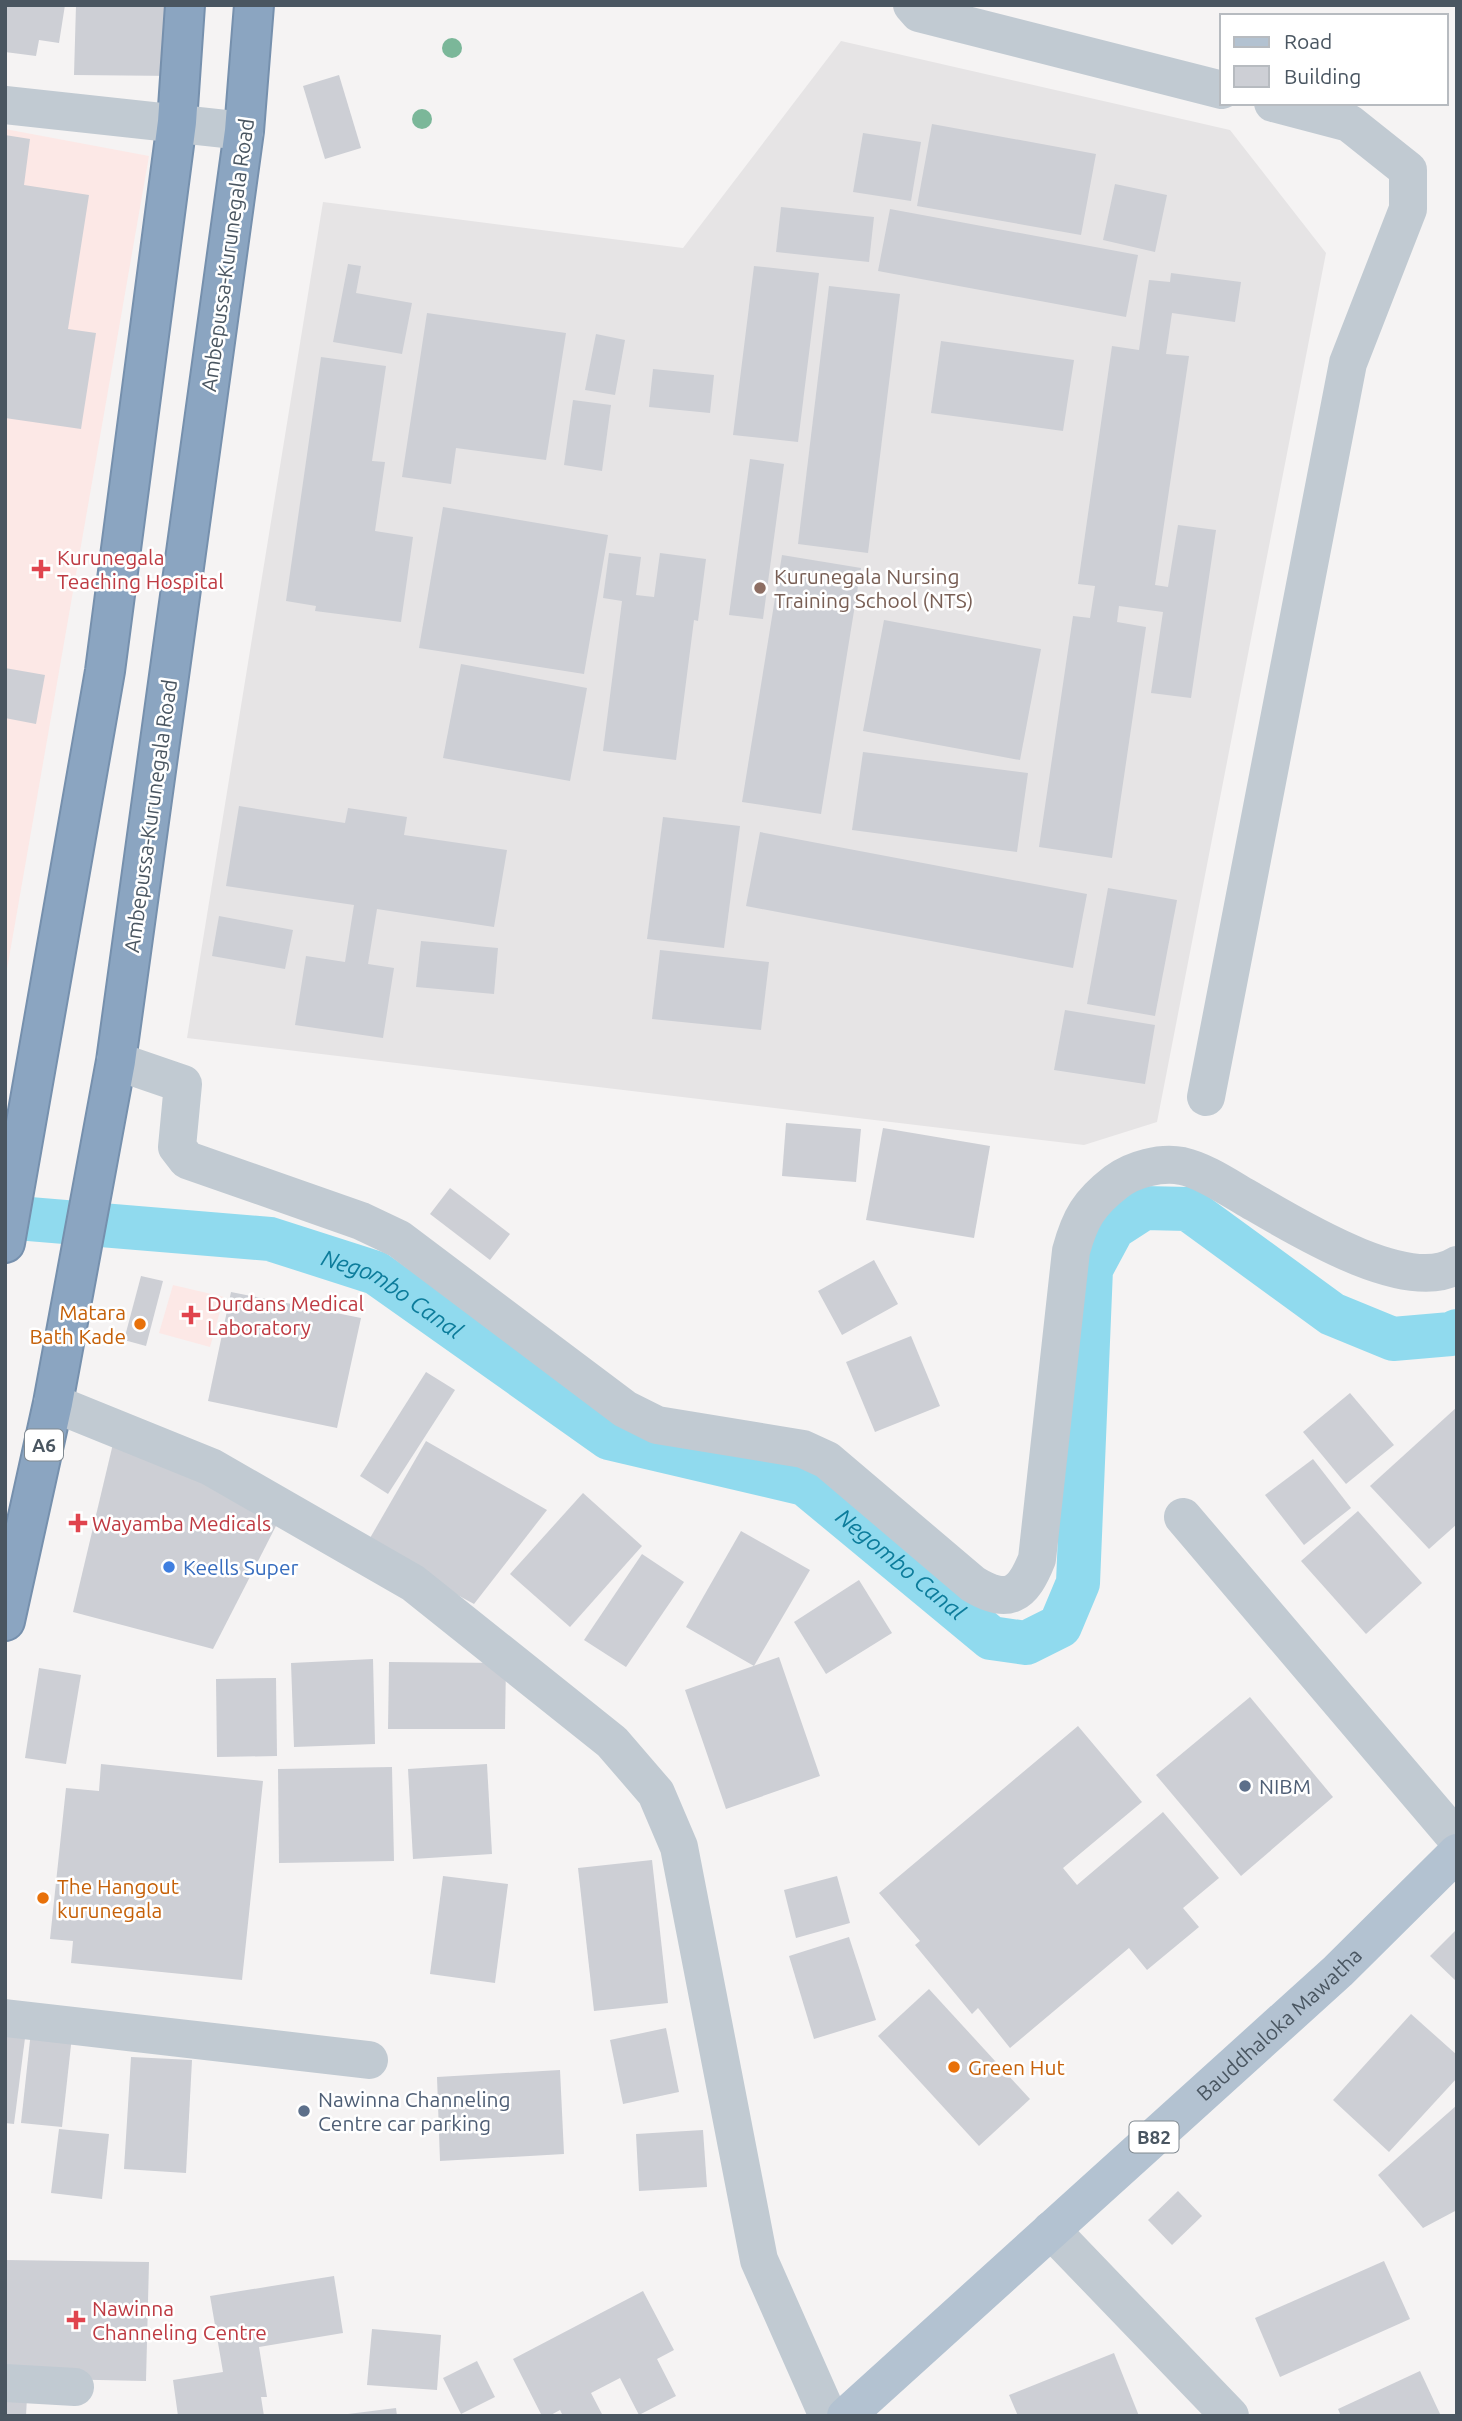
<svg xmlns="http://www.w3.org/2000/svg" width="1462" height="2421" viewBox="0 0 1462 2421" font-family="Ubuntu,sans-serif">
	<rect width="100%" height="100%" fill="#f5f3f3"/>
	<path fill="#e6e4e5" d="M841 41 1230 130 1326 253 1157 1122 1084 1145 187 1038 323 202 683 248Z"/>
	<g fill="#fce8e6">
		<path d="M5 129 149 156 5 981Z"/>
		<path d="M173 1285 224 1297 210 1347 159 1333Z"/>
	</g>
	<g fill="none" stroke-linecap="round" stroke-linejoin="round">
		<path stroke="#90daee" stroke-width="44" id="s1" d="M5 1217 270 1239 376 1273 609 1438 805 1484 991 1638 1026 1643 1060 1626 1078 1583 1091 1269 1113 1228 1144 1208 1188 1209 1332 1314 1393 1339 1451 1334 1457 1331"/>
	</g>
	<g fill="#cdcfd5">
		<path d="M5 5H65L59 43 39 40 36 56 5 52Z"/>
		<path d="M76 5H178L176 76 74 75Z"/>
		<path d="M339 75 361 148 325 159 303 86Z"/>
		<path d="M932 124 1096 154 1081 235 917 206Z"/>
		<path d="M863 133 921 142 911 201 853 192Z"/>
		<path d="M5 135 30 139 24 185 89 195 68 329 96 333 81 429 5 418Z"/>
		<path d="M1115 184 1167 195 1155 252 1103 240Z"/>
		<path d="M781 207 874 217 869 262 776 252Z"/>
		<path d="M890 209 1138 255 1126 317 878 271Z"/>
		<path d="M348 264 361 266 356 293 412 303 402 354 333 342Z"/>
		<path d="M754 266 819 273 798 442 733 435Z"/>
		<path d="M1171 273 1241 282 1235 322 1172 313 1166 354 1189 356 1155 585 1168 587 1178 525 1216 530 1191 698 1151 693 1163 612 1119 606 1117 622 1146 627 1112 858 1039 847 1073 616 1090 618 1095 586 1078 584 1112 346 1139 350 1149 280 1170 282Z"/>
		<path d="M829 286 900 294 868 553 798 544Z"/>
		<path d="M427 313 566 333 546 460 456 448 451 484 402 477Z"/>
		<path d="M596 334 625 340 615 395 585 390Z"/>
		<path d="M941 341 1074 360 1063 431 931 413Z"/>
		<path d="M321 357 386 366 372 461 385 462 375 531 413 537 401 622 315 611 316 606 286 601Z"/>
		<path d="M653 369 714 375 710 413 649 407Z"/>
		<path d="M573 400 611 405 602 471 564 465Z"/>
		<path d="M750 459 784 464 763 619 729 615Z"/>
		<path d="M443 507 608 535 584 674 419 648Z"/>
		<path d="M609 553 641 557 636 595 654 597 660 553 706 559 698 621 694 620 676 760 603 751 622 601 603 598Z"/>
		<path d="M782 555 861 568 821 814 742 802Z"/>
		<path d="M884 620 1041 649 1020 760 863 731Z"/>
		<path d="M461 664 587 688 570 781 443 758Z"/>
		<path d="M5 668 45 675 36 724 5 718Z"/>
		<path d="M863 752 1028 773 1017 852 852 830Z"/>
		<path d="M239 806 345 823 348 808 407 817 404 835 507 850 494 927 377 909 368 964 394 968 383 1038 295 1025 306 956 345 962 354 905 226 886Z"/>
		<path d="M663 817 740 826 724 948 647 939Z"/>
		<path d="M760 832 1087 894 1073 968 746 906Z"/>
		<path d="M1108 888 1177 900 1155 1016 1087 1004Z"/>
		<path d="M219 916 293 930 285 969 212 956Z"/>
		<path d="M421 941 498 948 494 994 416 987Z"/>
		<path d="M660 950 769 962 761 1030 652 1019Z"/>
		<path d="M1065 1010 1155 1025 1145 1084 1054 1070Z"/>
		<path d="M786 1123 861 1129 856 1182 782 1176Z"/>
		<path d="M883 1128 990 1146 974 1238 866 1220Z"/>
		<path d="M450 1188 510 1234 490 1260 430 1214Z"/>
		<path d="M874 1260 898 1304 842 1335 818 1291Z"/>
		<path d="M141 1276 163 1281 146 1346 124 1340Z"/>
		<path d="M231 1292 361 1318 337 1428 208 1401Z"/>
		<path d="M911 1336 940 1406 875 1432 846 1362Z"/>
		<path d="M426 1372 455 1390 388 1494 360 1476Z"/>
		<path d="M1350 1393 1394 1445 1346 1484 1303 1432Z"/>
		<path d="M1457 1407V1524L1429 1549 1370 1486Z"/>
		<path d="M116 1431 278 1522 213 1649 73 1612Z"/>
		<path d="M426 1441 547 1510 474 1604 366 1545Z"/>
		<path d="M1313 1459 1351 1508 1304 1545 1265 1495Z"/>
		<path d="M583 1493 642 1546 570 1627 510 1574Z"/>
		<path d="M1358 1511 1422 1583 1366 1634 1301 1561Z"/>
		<path d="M741 1531 810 1570 754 1666 686 1627Z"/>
		<path d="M642 1554 684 1582 626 1667 584 1640Z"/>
		<path d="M859 1580 892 1633 826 1674 794 1622Z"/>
		<path d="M779 1657 820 1776 726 1809 685 1690Z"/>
		<path d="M373 1659 375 1744 294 1747 291 1663Z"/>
		<path d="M389 1662 506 1663 505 1729H388Z"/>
		<path d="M39 1668 81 1675 66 1764 25 1758Z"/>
		<path d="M276 1678 277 1756 217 1757 216 1679Z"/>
		<path d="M1250 1697 1333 1797 1241 1876 1156 1775Z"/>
		<path d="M1078 1726 1142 1802 1063 1868 1077 1885 1163 1812 1219 1878 1183 1908 1199 1927 1147 1970 1129 1948 1010 2048 978 2008 972 2014 915 1945 920 1941 879 1893Z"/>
		<path d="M101 1764 263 1781 242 1980 71 1963 73 1941 50 1939 66 1788 99 1791Z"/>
		<path d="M487 1764 492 1854 413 1859 408 1769Z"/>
		<path d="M392 1767 394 1861 279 1863 278 1769Z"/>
		<path d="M652 1860 668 2003 594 2011 578 1868Z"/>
		<path d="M443 1876 508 1884 495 1983 430 1974Z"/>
		<path d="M837 1876 850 1923 796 1938 784 1890Z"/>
		<path d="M1457 1929V1982L1430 1956Z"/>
		<path d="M849 1937 876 2020 814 2039 789 1956Z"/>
		<path d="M929 1989 1030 2099 979 2146 878 2036Z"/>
		<path d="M1411 2014 1457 2055V2078L1389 2152 1333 2100Z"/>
		<path d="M666 2028 679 2092 623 2104 610 2040Z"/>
		<path d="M31 2031 72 2036 62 2127 21 2123Z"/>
		<path d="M5 2035 25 2038 14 2124 5 2123Z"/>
		<path d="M131 2057 192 2060 186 2173 124 2169Z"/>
		<path d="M560 2070 564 2154 440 2161 437 2077Z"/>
		<path d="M1457 2105V2210L1423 2228 1378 2175Z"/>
		<path d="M59 2129 109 2134 102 2199 51 2193Z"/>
		<path d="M703 2130 707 2187 639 2191 636 2134Z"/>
		<path d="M1178 2191 1202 2216 1172 2245 1148 2220Z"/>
		<path d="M5 2260 149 2262 146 2381 5 2378Z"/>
		<path d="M1384 2261 1410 2319 1280 2377 1255 2318Z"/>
		<path d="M334 2276 343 2333 259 2347 267 2397H261L264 2416H178L173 2380 223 2372 210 2296Z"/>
		<path d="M643 2291 674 2350 657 2359 676 2396 639 2415 620 2378 591 2393 603 2416H563L560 2410 549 2416H542L513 2359Z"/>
		<path d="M372 2329 441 2335 437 2390 367 2385Z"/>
		<path d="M1114 2353 1139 2416H1018L1009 2395Z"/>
		<path d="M477 2361 495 2397 461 2414 443 2378Z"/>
		<path d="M1420 2371 1441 2416H1341L1338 2409Z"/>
		<path d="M5 2396 27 2397 26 2416H5Z"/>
		<path d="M396 2408 397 2416H348V2414Z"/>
	</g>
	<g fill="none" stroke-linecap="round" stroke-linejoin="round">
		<g stroke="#7690ad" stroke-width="42">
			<g id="highway">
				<path d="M5 1243 105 671 177 122 185 5"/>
				<path d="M5 1621 53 1403 116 1061 244 131 254 5"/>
			</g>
		</g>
		<g stroke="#c1cad2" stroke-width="38">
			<path d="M912 5 919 13 1222 90"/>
			<path d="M5 105 244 131"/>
			<path d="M116 1061 183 1084 177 1147 187 1160 361 1221 399 1239 625 1409 657 1425 803 1449 827 1460 973 1584C1009 1606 1023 1594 1037 1559L1071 1251C1080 1218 1089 1203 1116 1182 1133 1169 1161 1162 1182 1166 1204 1171 1226 1186 1245 1197 1290 1223 1407 1297 1457 1265"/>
			<path d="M1206 1097 1348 363 1408 209V170L1349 123 1273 103"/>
			<path d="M53 1403 211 1467 413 1583 612 1742 656 1793 679 1847 759 2260 828 2416"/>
			<path d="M1183 1517 1457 1839"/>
			<path d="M5 2018 369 2060"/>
			<path d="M1051 2230 1230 2416"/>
			<path d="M5 2383 75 2387"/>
		</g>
		<path stroke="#b3c2d1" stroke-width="38" id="s2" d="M846 2416 1338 1971 1457 1853"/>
		<use href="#highway" stroke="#8ba5c1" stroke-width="38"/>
	</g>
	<g fill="#7bb799">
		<circle cx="452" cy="48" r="10"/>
		<circle cx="422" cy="119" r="10"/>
	</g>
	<g fill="#e0444e" stroke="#fff" stroke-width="2.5">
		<path d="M37.5 558.5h7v7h7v7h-7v7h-7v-7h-7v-7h7z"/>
		<path d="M187.5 1304.5h7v7h7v7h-7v7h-7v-7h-7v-7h7z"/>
		<path d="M74.5 1512.5h7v7h7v7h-7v7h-7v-7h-7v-7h7z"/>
		<path d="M72.5 2309.5h7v7h7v7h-7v7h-7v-7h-7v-7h7z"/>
	</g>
	<circle fill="#8d6e63" stroke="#fff" stroke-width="2.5" cx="760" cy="588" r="7"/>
	<g fill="#e8710a" stroke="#fff" stroke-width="2.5">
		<circle cx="140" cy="1324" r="7"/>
		<circle cx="43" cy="1898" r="7"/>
		<circle cx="954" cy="2067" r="7"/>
	</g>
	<circle fill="#3f7fe0" stroke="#fff" stroke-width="2.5" cx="169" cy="1567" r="7"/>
	<g fill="#5c6f8a" stroke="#fff" stroke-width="2.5">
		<circle cx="1245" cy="1786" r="7"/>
		<circle cx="304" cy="2111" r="7"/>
	</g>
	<g text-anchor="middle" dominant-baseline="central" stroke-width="5" stroke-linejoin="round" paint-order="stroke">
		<g fill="#fff" stroke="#808990" stroke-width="2">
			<rect x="25" y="1429.5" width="38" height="31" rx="5"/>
			<rect x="1129.5" y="2121.5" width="49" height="31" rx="5"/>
		</g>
		<g font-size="19" font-weight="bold" fill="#4a5661">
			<text x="44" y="1445">A6</text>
			<text x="1154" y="2137">B82</text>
		</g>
		<g font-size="21" fill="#4a5661" stroke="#fff">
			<text transform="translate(227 255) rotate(-82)">Ambepussa-Kurunegala Road</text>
			<text transform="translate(150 816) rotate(-82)">Ambepussa-Kurunegala Road</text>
			<text stroke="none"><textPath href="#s2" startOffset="584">Bauddhaloka Mawatha</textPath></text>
		</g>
		<g font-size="21" fill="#be3a42" stroke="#fff" text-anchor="start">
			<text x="57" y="557">Kurunegala<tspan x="57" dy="24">Teaching Hospital</tspan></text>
			<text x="207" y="1303">Durdans Medical<tspan x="207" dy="24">Laboratory</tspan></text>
			<text x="92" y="1523">Wayamba Medicals</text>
			<text x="92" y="2308">Nawinna<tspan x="92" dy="24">Channeling Centre</tspan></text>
		</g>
		<g font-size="21" fill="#785e54" stroke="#fff" text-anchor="start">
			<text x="774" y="576">Kurunegala Nursing<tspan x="774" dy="24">Training School (NTS)</tspan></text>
		</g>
		<g font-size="21" fill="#c56008" stroke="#fff" text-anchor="start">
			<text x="126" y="1312" text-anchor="end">Matara<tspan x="126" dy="24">Bath Kade</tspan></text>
			<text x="57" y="1886">The Hangout<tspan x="57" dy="24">kurunegala</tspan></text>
			<text x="968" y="2067">Green Hut</text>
		</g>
		<g font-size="21" fill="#366cbe" stroke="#fff" text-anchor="start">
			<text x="183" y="1567">Keells Super</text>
		</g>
		<g font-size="21" fill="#4e5e75" stroke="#fff" text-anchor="start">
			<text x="1259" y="1786">NIBM</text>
			<text x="318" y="2099">Nawinna Channeling<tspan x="318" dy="24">Centre car parking</tspan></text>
		</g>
		<g font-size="23" font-style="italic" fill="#0c7c9b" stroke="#fff">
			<text stroke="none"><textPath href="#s1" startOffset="401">Negombo Canal</textPath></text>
			<text stroke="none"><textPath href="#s1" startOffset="989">Negombo Canal</textPath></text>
		</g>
	</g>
	<rect width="1462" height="2421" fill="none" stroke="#4a5661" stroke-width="14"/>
	<rect x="1220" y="14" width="228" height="91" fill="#ffffff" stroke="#b7bbc0" stroke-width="2"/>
	<rect x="1234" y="37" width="35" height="10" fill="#b3c2d1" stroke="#b7bbc0" stroke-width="2"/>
	<text x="1284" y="49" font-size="21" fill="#4a5661">Road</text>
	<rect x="1234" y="66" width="35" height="21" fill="#cdcfd5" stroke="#b7bbc0" stroke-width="2"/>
	<text x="1284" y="84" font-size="21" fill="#4a5661">Building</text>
</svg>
